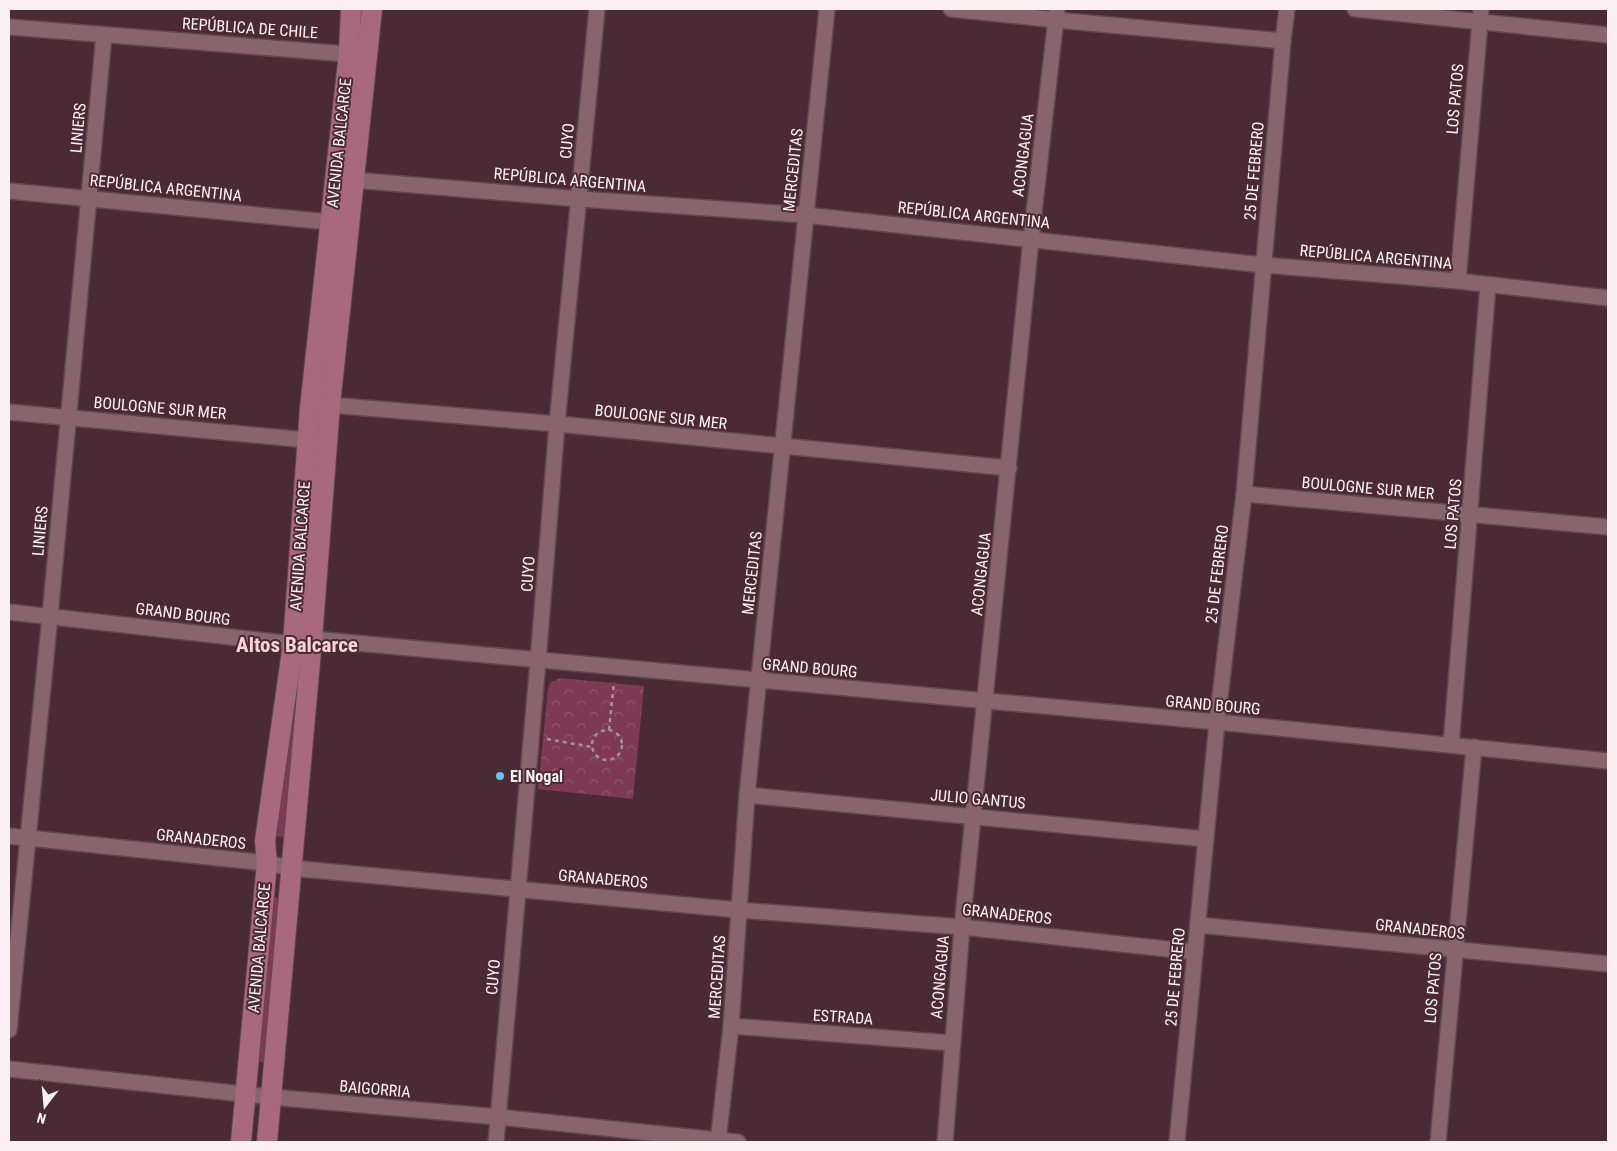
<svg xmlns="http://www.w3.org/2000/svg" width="1617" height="1151" viewBox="0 0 1617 1151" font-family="'Roboto Condensed',sans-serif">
	<defs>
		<pattern id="park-crowns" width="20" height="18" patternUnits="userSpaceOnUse" patternTransform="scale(1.25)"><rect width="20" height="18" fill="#7d3a52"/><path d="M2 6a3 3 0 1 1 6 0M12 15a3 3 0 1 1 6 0" fill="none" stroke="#90576c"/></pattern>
	</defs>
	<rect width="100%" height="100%" fill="#4a2a34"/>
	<g fill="#7d3a52">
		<path d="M289 671 301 672 285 837 273 836Z"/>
		<path d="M268 896 279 898 264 1062 252 1061Z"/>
	</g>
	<path fill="url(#park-crowns)" d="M560 678 644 686 633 799 538 789 548 689 550 683Z"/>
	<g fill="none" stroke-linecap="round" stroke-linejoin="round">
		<g stroke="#604750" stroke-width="18">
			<g id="minor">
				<path d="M951 9 1056 20 1283 41"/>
				<path d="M1355 9 1608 35"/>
				<path d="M9 27 359 55"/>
				<path d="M343 182 354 180 580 199 805 215 1263 265 1458 281 1608 298"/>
				<path d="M9 191 340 223"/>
				<path d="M1458 281 1481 9"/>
				<path d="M321 406 330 405 557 424 1009 468"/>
				<path d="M9 412 307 440"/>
				<path d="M1244 494 1608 527"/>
				<path d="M9 612 293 644 312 639 1217 722 1608 761"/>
				<path d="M1451 745 1488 285"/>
				<path d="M747 795 1206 839"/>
				<path d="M9 836 267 863 291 868 739 910 962 927 1195 952"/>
				<path d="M1198 925 1608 964"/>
				<path d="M731 1026 952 1043"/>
				<path d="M9 1030 50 616 104 35"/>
				<path d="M9 1069 271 1097 499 1117 738 1142"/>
				<path d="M496 1142 538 661 557 424 597 9"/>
				<path d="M718 1142 731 1026 747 795 827 9"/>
				<path d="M945 1142 962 927 1031 239 1057 9"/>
				<path d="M1177 1142 1217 722 1244 494 1283 41 1287 9"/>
				<path d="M1438 1142 1474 747"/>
			</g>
		</g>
		<g stroke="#604750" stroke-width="22">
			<g id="major">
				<path d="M241 1142 267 863 265 841 293 644 310 408 349 53 351 9"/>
				<path d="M267 1142 312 639 330 405 372 9"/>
			</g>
		</g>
		<g stroke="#a89299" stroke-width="2.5" stroke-dasharray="4 4" stroke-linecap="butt">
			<circle cx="607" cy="745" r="15"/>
			<path d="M609 730 614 682"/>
			<path d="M547 739 592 747"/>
		</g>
		<use href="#minor" stroke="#88646f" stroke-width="15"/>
		<use href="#major" stroke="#a8687d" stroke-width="20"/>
	</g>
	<circle fill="#66c4ef" stroke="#4a2a34" stroke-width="2" cx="500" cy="776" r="5"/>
	<g text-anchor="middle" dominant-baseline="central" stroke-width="4" stroke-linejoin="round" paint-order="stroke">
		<g font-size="16" fill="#fdf0f4" stroke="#4a2a34">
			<text transform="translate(250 28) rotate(4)">REPÚBLICA DE CHILE</text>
			<text transform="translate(1455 99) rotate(-85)">LOS PATOS</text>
			<text transform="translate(78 128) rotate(-85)">LINIERS</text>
			<text transform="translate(567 141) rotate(-85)">CUYO</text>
			<text transform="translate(339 143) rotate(-84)">AVENIDA BALCARCE</text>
			<text transform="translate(1023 155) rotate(-83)">ACONGAGUA</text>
			<text transform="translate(793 170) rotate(-84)">MERCEDITAS</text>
			<text transform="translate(1254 171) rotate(-85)">25 DE FEBRERO</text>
			<text transform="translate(570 180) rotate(5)">REPÚBLICA ARGENTINA</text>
			<text transform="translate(166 188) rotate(6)">REPÚBLICA ARGENTINA</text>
			<text transform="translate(974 215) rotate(6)">REPÚBLICA ARGENTINA</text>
			<text transform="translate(1376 257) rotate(5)">REPÚBLICA ARGENTINA</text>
			<text transform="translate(160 408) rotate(5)">BOULOGNE SUR MER</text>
			<text transform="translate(661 417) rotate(6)">BOULOGNE SUR MER</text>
			<text transform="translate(1368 488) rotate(5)">BOULOGNE SUR MER</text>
			<text transform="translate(1453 514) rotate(-85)">LOS PATOS</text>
			<text transform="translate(40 531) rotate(-85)">LINIERS</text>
			<text transform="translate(300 546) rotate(-86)">AVENIDA BALCARCE</text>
			<text transform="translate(752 573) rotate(-84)">MERCEDITAS</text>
			<text transform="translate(528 574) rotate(-86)">CUYO</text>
			<text transform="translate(981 574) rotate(-84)">ACONGAGUA</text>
			<text transform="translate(1217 574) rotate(-83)">25 DE FEBRERO</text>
			<text transform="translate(183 614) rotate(7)">GRAND BOURG</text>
			<text transform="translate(810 668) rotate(5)">GRAND BOURG</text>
			<text transform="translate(1213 705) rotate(5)">GRAND BOURG</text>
			<text transform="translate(978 799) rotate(5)">JULIO GANTUS</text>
			<text transform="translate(201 839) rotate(6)">GRANADEROS</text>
			<text transform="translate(603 879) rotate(5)">GRANADEROS</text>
			<text transform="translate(1007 914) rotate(6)">GRANADEROS</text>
			<text transform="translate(1420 929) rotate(6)">GRANADEROS</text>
			<text transform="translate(259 948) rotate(-85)">AVENIDA BALCARCE</text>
			<text transform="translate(493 977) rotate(-85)">CUYO</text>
			<text transform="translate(717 977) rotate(-86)">MERCEDITAS</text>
			<text transform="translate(940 977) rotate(-85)">ACONGAGUA</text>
			<text transform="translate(1175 977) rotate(-85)">25 DE FEBRERO</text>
			<text transform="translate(1433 988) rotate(-85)">LOS PATOS</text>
			<text transform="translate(843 1017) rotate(4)">ESTRADA</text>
			<text transform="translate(375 1089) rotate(5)">BAIGORRIA</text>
		</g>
		<g font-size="16" font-weight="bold" fill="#fdf0f4" stroke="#4a2a34" text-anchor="start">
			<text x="510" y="776">El Nogal</text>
		</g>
		<g font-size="21" font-weight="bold" fill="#fbd1dd" stroke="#4a2a34">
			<text x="297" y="645">Altos Balcarce</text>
		</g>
	</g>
	<rect width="1617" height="1151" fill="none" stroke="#fdf0f4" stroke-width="20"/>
	<g transform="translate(45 1106) rotate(196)" stroke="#4a2a34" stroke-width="4" paint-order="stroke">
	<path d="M0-4L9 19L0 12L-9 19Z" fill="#fdf0f4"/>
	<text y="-8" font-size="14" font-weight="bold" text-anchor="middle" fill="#fdf0f4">N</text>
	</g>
</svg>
